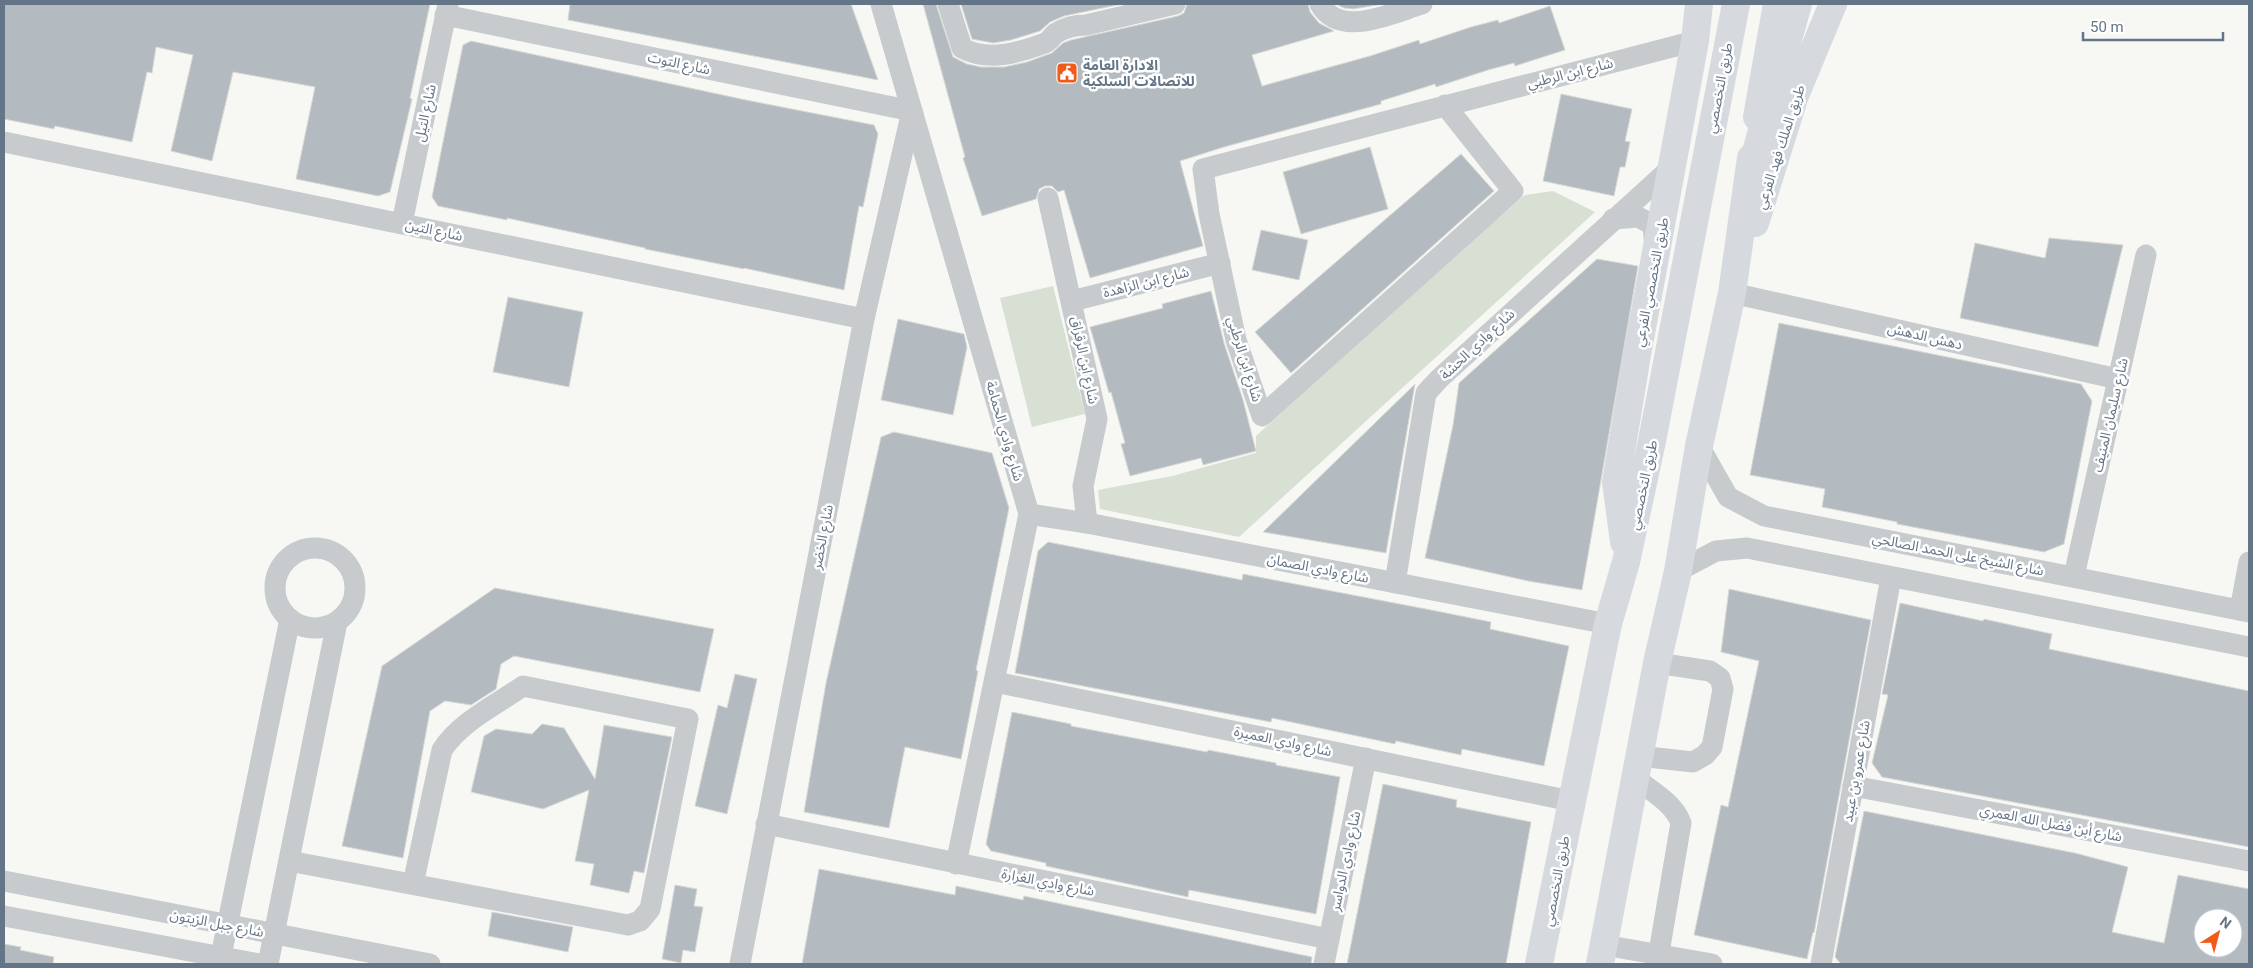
<svg xmlns="http://www.w3.org/2000/svg" width="2253" height="968" viewBox="0 0 2253 968" font-family="Roboto,'Noto Sans Arabic',sans-serif">
	<rect width="100%" height="100%" fill="#f7f7f4"/>
	<g fill="#d8e0d4">
		<path d="M1553 191 1595 212 1239 537 1100 509 1098 490 1172 476 1256 453V436L1459 252 1525 195Z"/>
		<path d="M1053 286 1085 414 1032 427 1000 298Z"/>
	</g>
	<g fill="#b4bbc0" stroke="#d9d9d6" fill-rule="evenodd">
		<path d="M4 4H430L410 98 412 99 390 192 378 196 296 179 315 87 233 72 212 161 171 151 193 55 156 47 152 73 147 72 132 142 55 126 54 129 4 119Z"/>
		<path d="M570 4H851L878 80 568 20Z"/>
		<path d="M923 4H936L953 57 967 64 981 67H1004L1027 62 1052 53 1063 43 1071 40 1178 16 1184 13 1187 4H1308L1310 12 1319 23 1334 31 1252 55 1262 86 1370 56 1419 40 1420 44 1471 27 1498 20 1499 23 1550 6 1565 50 1515 66 1514 63 1488 70 1436 87 1435 84 1381 101V104L1224 147 1180 161 1203 246 1090 278 1064 190 1058 192 1052 186H1045L1039 189 1036 199 982 216 963 158 965 157Z"/>
		<path d="M961 4H1122L1064 16 1050 22 1040 31 1011 40 993 43 972 39Z"/>
		<path d="M1336 4H1383L1353 9 1344 8Z"/>
		<path d="M471 41 746 100 874 125 878 134 863 207 859 206 844 290 744 268V269L645 249V248L507 218V220L438 206 432 197 447 122 463 45Z"/>
		<path d="M1561 94 1632 109 1625 141 1630 142 1625 167H1620L1614 196 1543 181Z"/>
		<path d="M1370 147 1388 209 1301 234 1283 172Z"/>
		<path d="M1461 154 1494 191 1291 373 1255 332Z"/>
		<path d="M1261 230 1308 240 1299 280 1252 270Z"/>
		<path d="M2049 238 2123 245 2098 347 1960 318 1975 243 2045 258Z"/>
		<path d="M1597 259 1638 266 1582 590 1528 581 1425 558 1453 425 1459 383Z"/>
		<path d="M1211 291 1224 343 1243 400 1256 451 1203 465 1201 458 1130 476 1121 444 1125 443 1111 392 1109 393 1090 327 1163 308 1162 304Z"/>
		<path d="M508 297 583 312 569 387 493 372Z"/>
		<path d="M898 319 964 334 967 347 953 415 881 400Z"/>
		<path d="M1779 323 2081 384 2092 401 2064 544 2044 552 1897 524V522L1822 507 1825 489 1750 475Z"/>
		<path d="M1415 384 1386 553 1263 532Z"/>
		<path d="M894 432 992 453 1009 508 976 670 978 671 961 759 905 747 889 828 804 812 826 683 881 437Z"/>
		<path d="M1048 542 1242 580 1243 574 1426 609 1491 622 1490 629 1569 646 1544 766 1462 749 1461 755 1396 741 1395 744 1272 718 1271 722 1015 673 1038 551Z"/>
		<path d="M495 588 714 629 700 692 514 656 501 664 496 689 471 705 445 701 430 711 403 858 342 846 382 666Z"/>
		<path d="M1729 589 1871 620 1814 933 1813 932 1807 959 1694 935 1721 805 1728 807 1759 661 1721 652Z"/>
		<path d="M1900 603 1983 621 1984 619 2052 634 2049 649 2249 691V847L1882 777 1872 763 1888 695 1882 694Z"/>
		<path d="M735 674 757 679 727 814 695 806 718 705 727 708Z"/>
		<path d="M1012 712 1071 724V726L1207 752 1208 750 1276 763V765L1340 777 1316 914 1189 890 1188 897 1046 866V863L991 851 986 844Z"/>
		<path d="M542 724 564 728 595 779 604 725 672 737 644 873 634 871 629 893 590 885 594 864 575 861 589 790 543 809 471 792 484 736 496 729 532 734Z"/>
		<path d="M1383 784 1457 800 1456 807 1531 822 1506 964H1347Z"/>
		<path d="M1864 811 2075 853 2128 867 2112 932 2164 943 2178 875 2249 889V964H1841L1835 957ZM2203 918H2233V948H2203Z"/>
		<path d="M819 869 955 895 956 886 1023 900 1024 896 1312 957 1311 964H802Z"/>
		<path d="M675 885 697 889 694 906 703 907 695 952 683 950 681 963 662 959Z"/>
		<path d="M492 912 573 927 568 952 488 936Z"/>
		<path d="M4 944 21 947 20 950 54 957 53 964H4Z"/>
	</g>
	<g fill="none" stroke-linecap="round" stroke-linejoin="round">
		<g stroke="#c7cbce" stroke-width="21">
			<path d="M881 4 1029 514 956 864"/>
			<path d="M948 4 962 48C988 62 1018 53 1045 43 1050 41 1052 36 1056 33 1066 27 1076 25 1086 25L1175 4"/>
			<path d="M1320 4C1340 39 1392 13 1422 4"/>
			<path d="M445 15 912 111 864 319 740 964"/>
			<path d="M1445 105 1513 191 1262 416 1236 340 1209 214 1203 169 1695 41"/>
			<path d="M4 142 864 319"/>
			<path d="M1048 198 1097 419 1083 486 1087 523"/>
			<path d="M1613 219 1638 217 1653 225 1655 248"/>
			<path d="M402 223 448 4"/>
			<path d="M1732 293 2118 379"/>
			<path d="M1072 301 1220 263"/>
			<path d="M1699 446 1728 497 1764 516 2249 612"/>
			<path d="M1029 514 1087 523 1608 624"/>
			<circle cx="315" cy="588" r="40"/>
			<path d="M1678 571 1716 551 1747 548 2249 647"/>
			<path d="M2074 576 2146 255"/>
			<path d="M1395 583 1426 393 1439 379 1672 167"/>
			<path d="M2240 610 2249 562"/>
			<path d="M995 682 1571 801"/>
			<path d="M1639 756 1693 762 1705 755 1712 747 1723 689 1720 678 1710 671 1657 663"/>
			<path d="M1635 778C1651 791 1674 803 1681 823L1657 964"/>
			<path d="M1853 786 2249 861"/>
			<path d="M766 824 1329 939"/>
			<path d="M289 861 628 925 640 921 650 909 688 719 523 686C496 705 460 722 442 750L413 884"/>
			<path d="M4 881 430 964"/>
			<path d="M4 916 259 964"/>
			<path d="M1604 945 1712 964"/>
			<path d="M221 956 290 619"/>
			<path d="M268 964 337 622"/>
			<path d="M1324 964 1366 758"/>
			<path d="M1821 964 1891 577"/>
		</g>
		<g stroke="#d6dadf" stroke-width="28">
			<path d="M1757 117 1777 4"/>
			<path d="M1755 223 1794 98 1833 4"/>
			<path d="M1624 542 1616 482 1637 355 1695 41 1699 4"/>
			<path d="M1539 964 1608 624 1626 562 1652 441 1736 4"/>
			<path d="M1600 964 1657 663 1678 571 1699 446 1732 293 1751 158"/>
		</g>
		<path stroke="#d6dadf" stroke-width="28" d="M1748 180 1798 4"/>
	</g>
	<defs>
		<g id="civic-square" transform="scale(1.125)"><rect x="-9" y="-9" width="18" height="18" rx="4" fill="#f15b1a" stroke="#fff"/><path d="M-.6-6.5H3V-4.5H.6V-3L4-1V1h2V6H-6V1h2V-1L-.6-3ZM-1.2 2.5V6h2.4V2.5Z" fill="#fff"/></g>
	</defs>
	<g fill-rule="evenodd">
		<use href="#civic-square" x="1067" y="73"/>
	</g>
	<g text-anchor="middle" dominant-baseline="central" stroke-width="5" stroke-linejoin="round" paint-order="stroke">
		<g font-size="14" fill="#647587" stroke="#fff">
			<text transform="translate(679 63) rotate(12)">شارع التوت</text>
			<text transform="translate(1570 73) rotate(-14)">شارع ابن الرطبي</text>
			<text transform="translate(1719 88) rotate(-79)">طريق التخصصي</text>
			<text transform="translate(425 113) rotate(-78)">شارع التيل</text>
			<text transform="translate(1780 147) rotate(-72)">طريق الملك فهد الفرعي</text>
			<text transform="translate(434 230) rotate(12)">شارع التين</text>
			<text transform="translate(1146 282) rotate(-14)">شارع ابن الزاهدة</text>
			<text transform="translate(1651 282) rotate(-79)">طريق التخصصي الفرعي</text>
			<text transform="translate(1925 336) rotate(13)">دهش الدهش</text>
			<text transform="translate(1477 344) rotate(-43)">شارع وادي الحشة</text>
			<text transform="translate(1245 359) rotate(73)">شارع ابن الرطبي</text>
			<text transform="translate(1085 360) rotate(78)">شارع ابن الرقراق</text>
			<text transform="translate(2110 415) rotate(-77)">شارع سليمان المنيف</text>
			<text transform="translate(1005 431) rotate(74)">شارع وادي الحمامة</text>
			<text transform="translate(1643 485) rotate(-78)">طريق التخصصي</text>
			<text transform="translate(822 537) rotate(-79)">شارع الخضر</text>
			<text transform="translate(1958 554) rotate(11)">شارع الشيخ على الحمد الصالحي</text>
			<text transform="translate(1318 568) rotate(11)">شارع وادي الصمان</text>
			<text transform="translate(1283 741) rotate(12)">شارع وادي العميرة</text>
			<text transform="translate(1856 771) rotate(-80)">شارع عمرو بن عبيد</text>
			<text transform="translate(2051 823) rotate(11)">شارع أبن فضل الله العمري</text>
			<text transform="translate(1345 861) rotate(-78)">شارع وادي الدواسر</text>
			<text transform="translate(1556 881) rotate(-79)">طريق التخصصي</text>
			<text transform="translate(1048 882) rotate(11)">شارع وادي الغرارة</text>
			<text transform="translate(217 923) rotate(11)">شارع جبل الزيتون</text>
		</g>
		<g font-size="14" font-weight="bold" fill="#647587" stroke="#fff" text-anchor="start">
			<text x="1083" y="65">الادارة العامة<tspan x="1083" dy="16">للاتصالات السلكية</tspan></text>
		</g>
	</g>
	<rect width="2253" height="968" fill="none" stroke="#647587" stroke-width="10"/>
	<g transform="translate(2218 933) rotate(36)"><circle r="24" fill="#ffffff" stroke="#c1c8cf"/>
	<path d="M0-4L9 19L0 12L-9 19Z" fill="#f15b1a"/>
	<text y="-8" font-size="14" font-weight="bold" text-anchor="middle" fill="#647587">N</text>
	</g>
	<path d="M2083 32v8h140v-8" fill="none" stroke="#647587" stroke-width="2.5"/>
	<text x="2090" y="32" font-size="15" fill="#647587" stroke="#ffffff" stroke-width="4" paint-order="stroke">50 m</text>
</svg>
